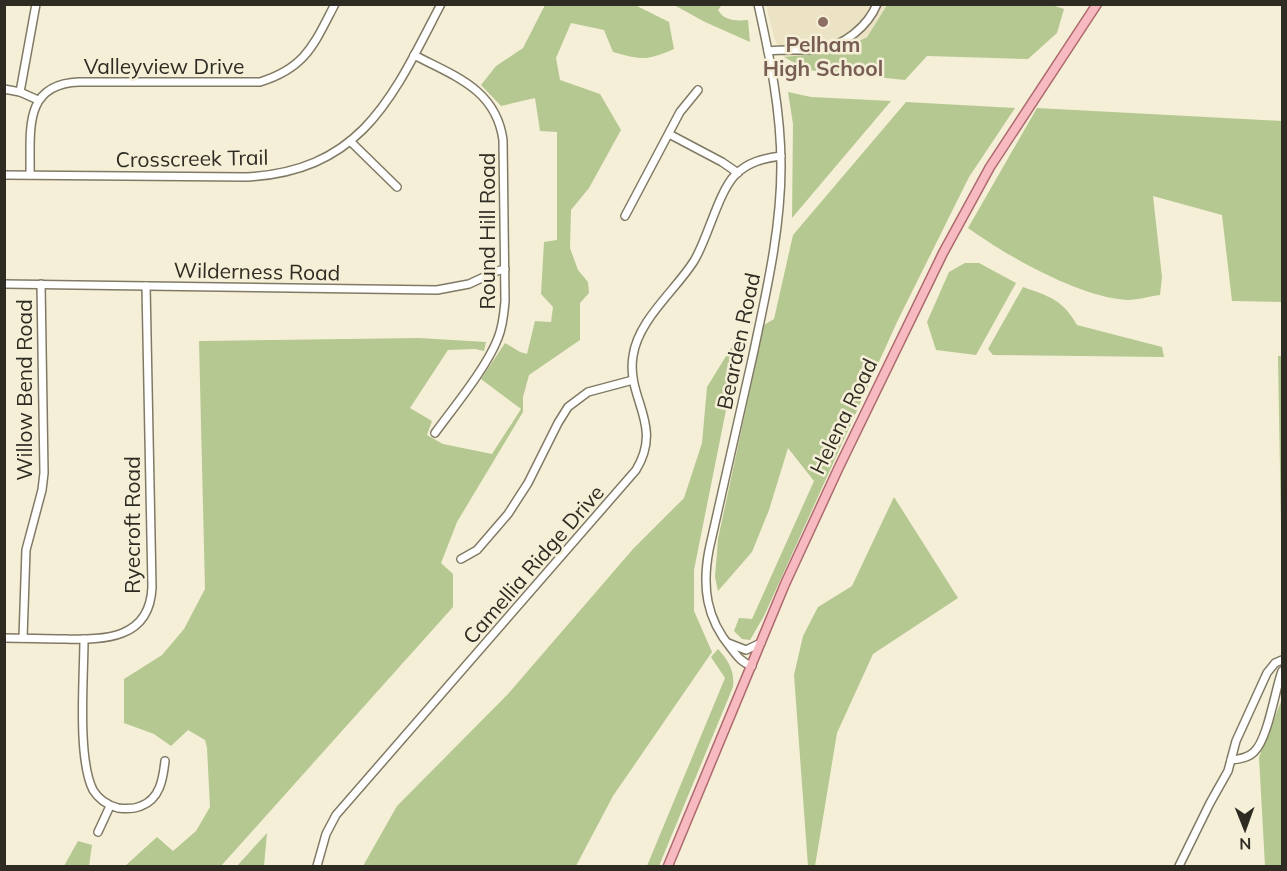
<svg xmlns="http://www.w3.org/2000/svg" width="1287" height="871" viewBox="0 0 1287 871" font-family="Mulish,sans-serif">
	<rect width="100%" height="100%" fill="#f5efd7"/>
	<path fill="#ece3c5" d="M766 5H887L867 36 835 52 784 57 774 38Z"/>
	<g fill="#b5c891">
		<path d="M545 5H635L669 22 674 49C647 61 641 60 613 52L604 30 571 23 556 58 560 80 600 94 621 130 589 188 571 210 570 248 578 270 588 282 589 293 580 303V340L529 375 523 397V412L457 522 441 563 453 574V607L221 866H125L157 837 173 851 196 831 210 807 207 748 205 740 188 730 171 746 154 734 124 723V679L162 655 184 629 205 589 199 341 419 338 486 342 484 351 475 349 448 350 410 408 432 421 427 435 443 444 492 454 521 409 481 379 505 343 520 352 527 354 535 321 551 322 553 307 541 294 544 242 557 240V132L540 131 535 98 501 106 481 85 496 66 523 48Z"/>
		<path d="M674 5H738L721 6 718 10C724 21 736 21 748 20L750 42 705 22Z"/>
		<path d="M1052 5 1064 9 1057 33 1028 59 927 56 905 80 807 70 784 57 835 52 867 37 887 5Z"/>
		<path d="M788 92 811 97 891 101 792 218 793 124Z"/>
		<path d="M906 102 1015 108 969 177 897 322 764 616 750 640 742 639 734 631 739 618 752 619 814 481 788 448 769 510 752 552 718 591 715 577 718 539 764 325 774 319 793 235Z"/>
		<path d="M1037 108 1282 121V302L1232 301 1222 215 1153 196 1162 277 1160 295C1150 296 1138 300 1128 300 1080 298 1007 256 968 228Z"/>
		<path d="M965 263H979L1016 283 976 355 936 350 927 322 949 272Z"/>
		<path d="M1023 287C1049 296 1063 300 1077 325L1162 347 1164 357 993 355 988 349Z"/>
		<path d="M739 345 694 570V611L712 652 613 796 576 866H363L397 806 508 694 633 549 684 498 702 443 707 387 731 348Z"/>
		<path d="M1278 356H1282V584Z"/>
		<path d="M894 497 958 598 873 654 837 733 815 866H808L794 675 803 636 818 607 852 586Z"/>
		<path d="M718 649C728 660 735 671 733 687L659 866H647L725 678 711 657Z"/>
		<path d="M1282 699V866H1265L1259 757Z"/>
		<path d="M267 833 264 866H237Z"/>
		<path d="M78 841 92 845 89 866H64Z"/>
	</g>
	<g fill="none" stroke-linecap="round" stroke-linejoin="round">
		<g stroke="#807a65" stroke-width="10">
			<g id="minor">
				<path d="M768 51C786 49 803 51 820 49 844 46 868 26 877 4"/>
				<path d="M414 55C454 76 496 89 503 140L505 301C504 313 503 326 498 338 487 367 454 407 435 433"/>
				<path d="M4 89 20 92 38 100"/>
				<path d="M20 92 36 4"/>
				<path d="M669 134 722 162 738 173"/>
				<path d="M350 141 397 187"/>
				<path d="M4 175 246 177C363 171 393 96 441 4"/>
				<path d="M30 175C31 132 22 84 79 82H260C306 68 314 44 335 4"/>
				<path d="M625 216 680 112 698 90"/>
				<path d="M4 284 437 290 469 284 497 271 505 269"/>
				<path d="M461 559 477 550 508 514 528 483 558 423 568 407 588 392 633 380"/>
				<path d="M4 638C25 638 45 639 65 639 105 640 150 639 152 587L146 286"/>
				<path d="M23 638 26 550 42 490 44 473 41 284"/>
				<path d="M84 639C84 677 77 758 93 790 99 800 107 805 118 808 126 809 134 809 141 806 160 799 163 779 165 761"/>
				<path d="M728 643 746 650 761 643"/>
				<path d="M752 666C742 663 737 656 731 648 706 618 702 587 709 550 724 485 738 420 753 355 766 293 781 230 781 166 781 111 770 58 758 4"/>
				<path d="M1231 760C1239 759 1248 758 1254 752 1268 739 1275 690 1282 671"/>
				<path d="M98 832 110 806"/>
				<path d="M317 866 326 834 336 815 636 470C664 424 626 399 633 356 638 320 675 291 694 261 708 238 718 193 735 175 748 162 764 158 781 156"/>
				<path d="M1179 866 1210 803 1228 771 1236 741 1267 673 1275 663 1282 660"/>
			</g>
		</g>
		<g stroke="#ad6a6e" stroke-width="11">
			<path id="major" d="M668 866 785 584 839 467 943 253 990 167 1097 4"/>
		</g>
		<use href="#minor" stroke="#fff" stroke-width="7"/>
		<use href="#major" stroke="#f7bac1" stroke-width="8"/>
	</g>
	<circle fill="#8d6e63" stroke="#f5efd7" stroke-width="2" cx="823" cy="22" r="6"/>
	<g text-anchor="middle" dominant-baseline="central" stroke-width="5" stroke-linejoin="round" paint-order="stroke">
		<g font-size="21" font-weight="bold" fill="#785e54" stroke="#f5efd7">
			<text x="823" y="44">Pelham<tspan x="823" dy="24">High School</tspan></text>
		</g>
		<g font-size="21" fill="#2e2b22" stroke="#f5efd7">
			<text x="164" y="66">Valleyview Drive</text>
			<text transform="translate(192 158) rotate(-1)">Crosscreek Trail</text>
			<text transform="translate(487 231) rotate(-90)">Round Hill Road</text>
			<text transform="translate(257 271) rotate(1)">Wilderness Road</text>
			<text transform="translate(738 341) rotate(-78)">Bearden Road</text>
			<text transform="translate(24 390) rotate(-90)">Willow Bend Road</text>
			<text transform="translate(843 416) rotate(-64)">Helena Road</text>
			<text transform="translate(132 525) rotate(-90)">Ryecroft Road</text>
			<text transform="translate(533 564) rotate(-49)">Camellia Ridge Drive</text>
		</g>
	</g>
	<rect width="1287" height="871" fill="none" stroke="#2e2b22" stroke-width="12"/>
	<g transform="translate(1245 829) rotate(179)" stroke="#f5efd7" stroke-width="4.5" paint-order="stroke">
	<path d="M0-4.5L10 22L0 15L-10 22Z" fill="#2e2b22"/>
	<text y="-9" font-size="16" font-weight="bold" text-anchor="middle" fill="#2e2b22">N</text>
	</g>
</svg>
